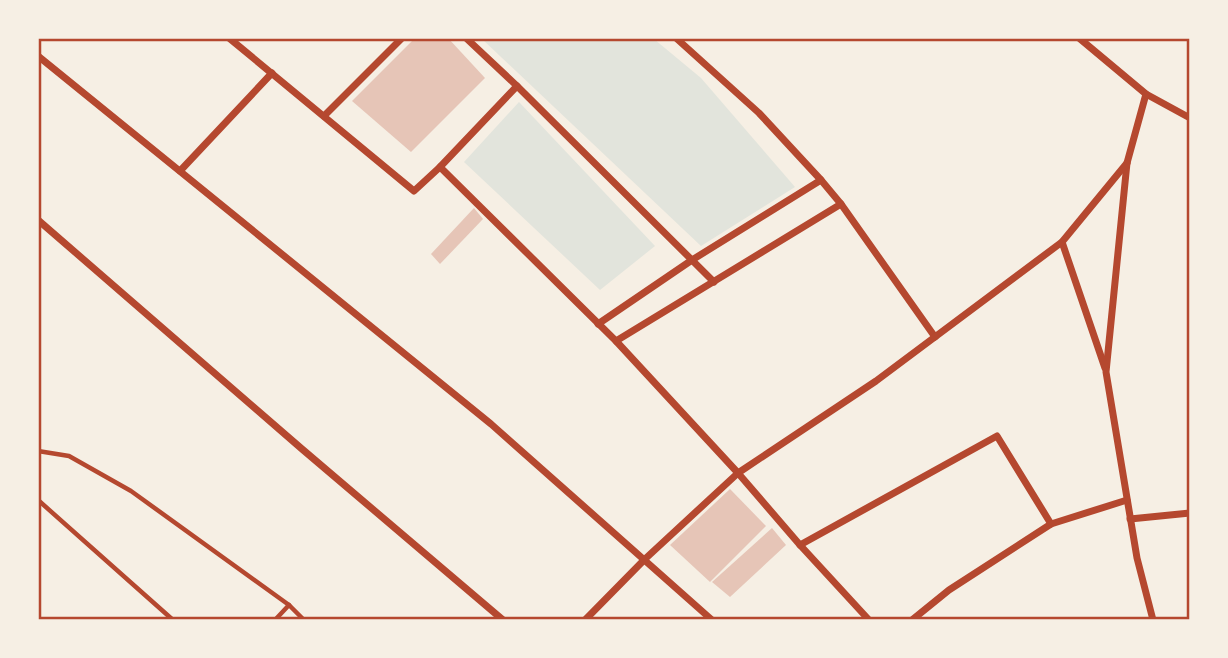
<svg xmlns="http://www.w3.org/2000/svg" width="1228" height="658" viewBox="0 0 1228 658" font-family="Manrope,sans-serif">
	<rect width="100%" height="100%" fill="#f6efe4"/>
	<g fill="#e2e4dc">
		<path d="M482 39H654L701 78 795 187 701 246Z"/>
		<path d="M519 102 655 246 600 290 464 162Z"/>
	</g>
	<g fill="#e6c5b7">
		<path d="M415 38H448L485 78 411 152 352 101Z"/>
		<path d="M474 208 483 219 440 264 431 254Z"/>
		<path d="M730 489 766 526 710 582 670 545Z"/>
		<path d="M772 528 786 545 730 597 712 582Z"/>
	</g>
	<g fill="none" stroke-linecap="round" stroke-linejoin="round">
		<g stroke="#b5482f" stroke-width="4.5">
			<path d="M38 451 69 456 131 491 289 605 304 620"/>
			<path d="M38 500 173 620"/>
			<path d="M275 620 289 605"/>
		</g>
		<g stroke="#b5482f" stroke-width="7">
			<path d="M229 38 414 191 440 167 517 86"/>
			<path d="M466 38 517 86 714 282"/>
			<path d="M676 38 759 113 821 180 841 204 935 337"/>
			<path d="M1079 38 1146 94 1190 118"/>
			<path d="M38 56 491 424 712 620"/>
			<path d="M1146 94 1127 163 1106 372 1137 558 1153 620"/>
			<path d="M324 116 402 38"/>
			<path d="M440 167 616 341 738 473 800 545 869 620"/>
			<path d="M180 171 272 73"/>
			<path d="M38 220 302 449 503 620"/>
			<path d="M1062 242 1105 368"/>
			<path d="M598 324 692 260 821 180"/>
			<path d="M616 341 841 204"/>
			<path d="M1130 519 1190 513"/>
			<path d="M800 545 997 436 1051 524"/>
			<path d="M585 620 645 559 738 473 876 381 1062 242 1127 163"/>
			<path d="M912 620 949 590 1051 524 1127 500"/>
		</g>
	</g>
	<rect width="1228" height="658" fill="none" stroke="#f6efe4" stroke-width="80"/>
	<rect x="40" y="40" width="1148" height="578" fill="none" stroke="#b5482f" stroke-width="2.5"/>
</svg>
